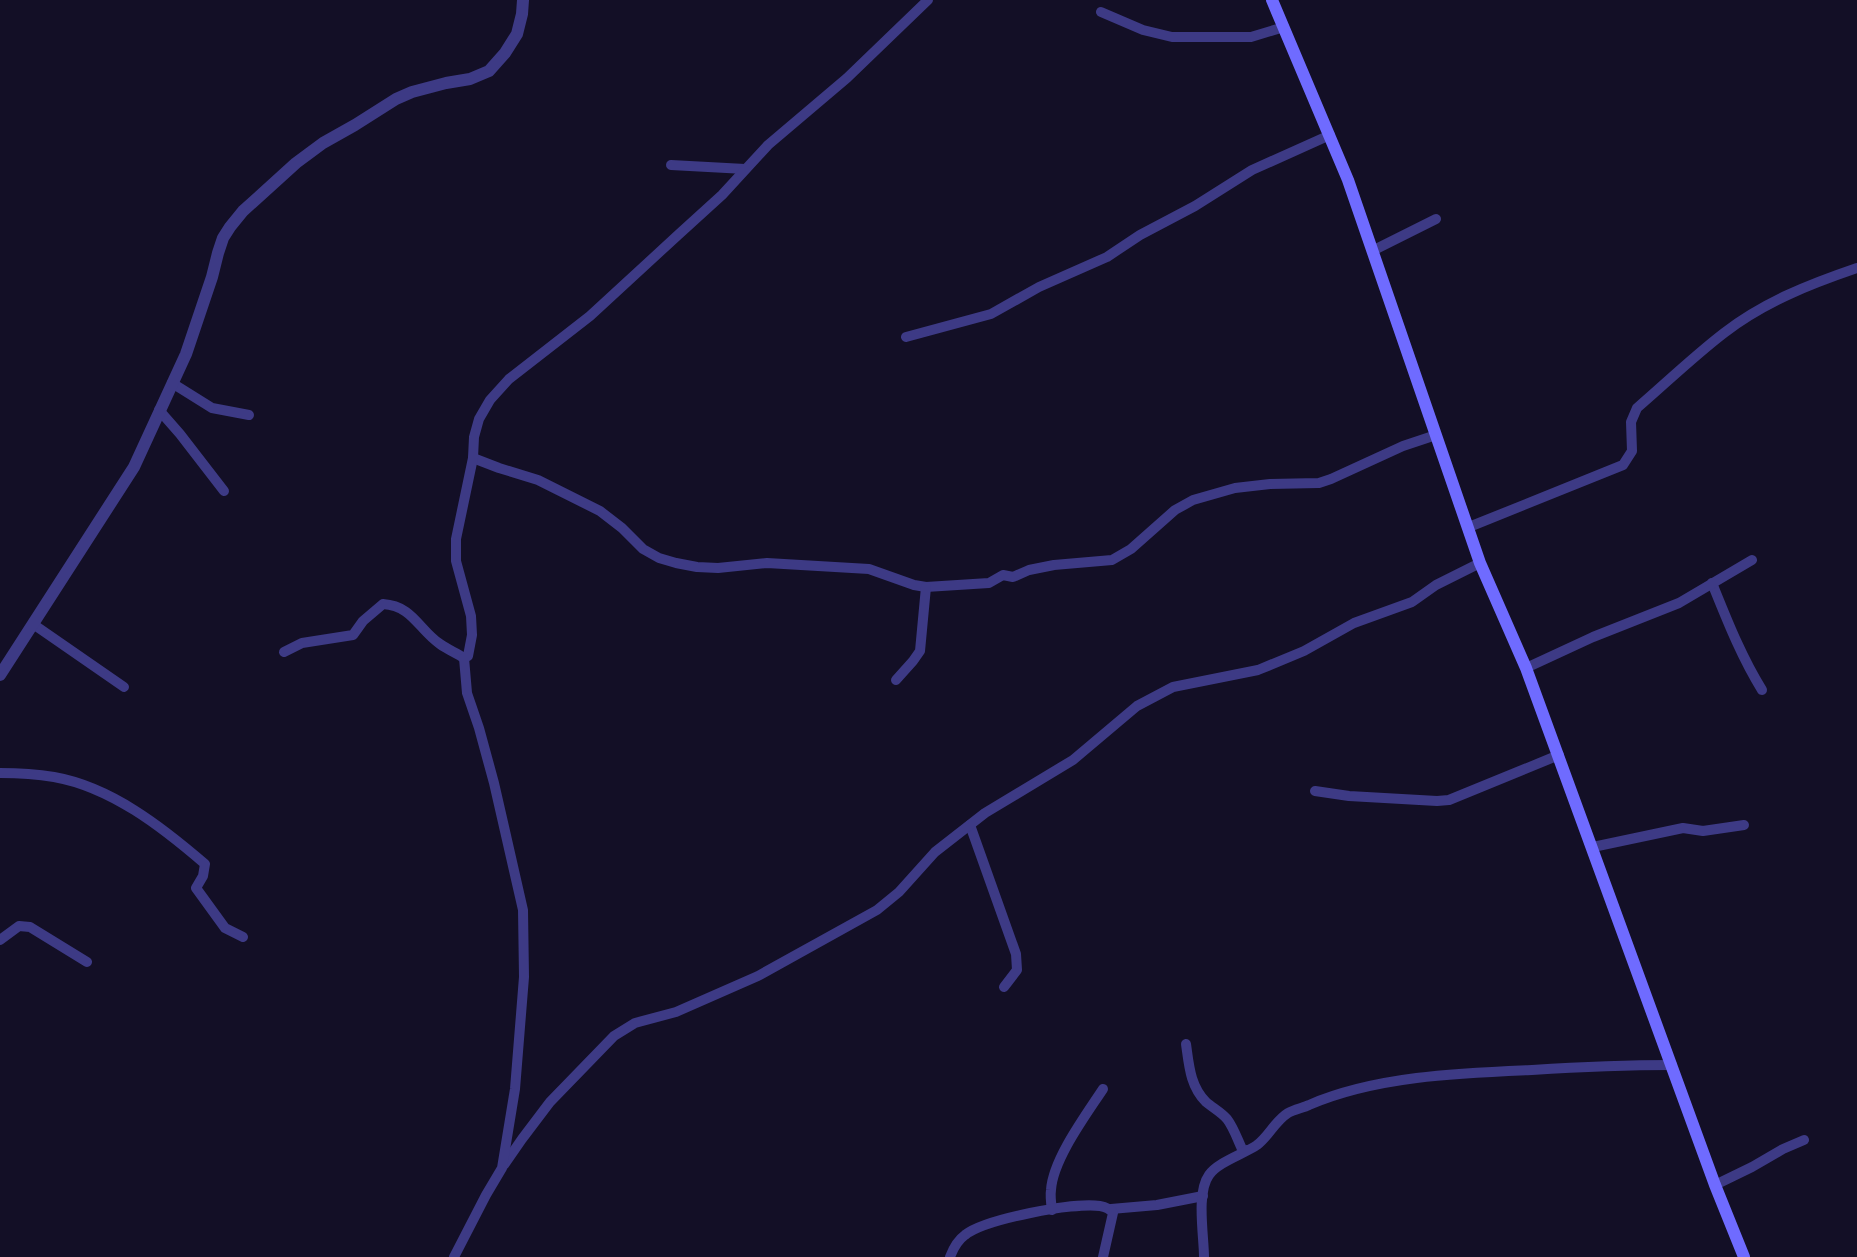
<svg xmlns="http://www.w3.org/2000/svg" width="1857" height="1257" viewBox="0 0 1857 1257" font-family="'Noto Sans',sans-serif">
	<rect width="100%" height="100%" fill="#130f26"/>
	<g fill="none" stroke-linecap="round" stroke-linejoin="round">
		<g stroke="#3d3a85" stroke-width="10">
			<path d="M1101 12 1143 30 1172 37H1251L1284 27"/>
			<path d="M671 165 745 169"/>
			<path d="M1372 251 1436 219"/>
			<path d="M906 337 991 314 1039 287 1107 257 1140 235 1195 206 1252 170 1330 135"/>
			<path d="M172 383 212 408 249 415"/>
			<path d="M159 410 180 434 224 491"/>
			<path d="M473 458 499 468 538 480 600 511 622 528 643 549 659 558 676 563 697 567 718 568 767 563 869 569 914 585 926 587 989 583 1003 575 1013 577 1029 570 1054 565 1112 560 1131 549 1175 510 1193 500 1235 488 1270 484 1319 483 1331 479 1403 446 1436 435"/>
			<path d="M1469 527 1623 465 1632 451 1631 422 1637 408C1666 383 1694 356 1724 333 1764 302 1810 284 1857 268"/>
			<path d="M1712 583C1727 620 1741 656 1762 690"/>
			<path d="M33 624 124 687"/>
			<path d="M284 652 302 643 353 635 363 621 383 604C413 606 418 629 440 644 447 649 456 653 464 658"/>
			<path d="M1526 668 1593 637 1679 603 1752 560"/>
			<path d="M896 680 913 661 920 651 926 587"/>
			<path d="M0 773C18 773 36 774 54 777 111 787 162 827 205 864L203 876 196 888 225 928 243 937"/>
			<path d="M1315 791 1349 796 1437 801 1449 800 1559 755"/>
			<path d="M970 825 1016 954 1017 970 1004 987"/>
			<path d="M1593 847 1683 828 1703 831 1744 825"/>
			<path d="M0 940 19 926 30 927 87 962"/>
			<path d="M1186 1044C1189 1065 1190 1086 1206 1102 1213 1108 1221 1112 1227 1119 1234 1128 1238 1141 1243 1151L1247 1150"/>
			<path d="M504 1165 522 1139 550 1102 614 1036 635 1023 676 1012 758 976 877 910 899 892 935 852 985 813 1073 760 1137 706 1173 687 1258 670 1304 651 1354 623 1412 602 1436 585 1480 563"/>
			<path d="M1715 1185 1752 1167 1783 1149 1804 1140"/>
			<path d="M1111 1209 1157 1205 1203 1196"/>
			<path d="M1052 1210C1051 1203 1050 1196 1051 1190 1053 1159 1086 1115 1103 1089"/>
			<path d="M454 1257 486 1195 502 1168 515 1089 524 977 523 910 494 783 479 728 467 693 464 658 468 656 472 635 471 616 456 561V539L473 458 474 437 479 419 490 400 509 379 590 316 678 235 722 195 768 145 847 78 928 0"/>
			<path d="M950 1257C953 1249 958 1240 965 1235 985 1219 1074 1202 1100 1206 1106 1207 1110 1209 1113 1213L1103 1257"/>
			<path d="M1204 1257C1204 1236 1196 1193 1209 1175 1218 1162 1244 1154 1257 1145 1269 1136 1275 1121 1288 1113 1295 1109 1303 1108 1309 1105 1376 1076 1461 1073 1532 1070 1579 1067 1625 1065 1672 1065"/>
		</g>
		<path stroke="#3d3a85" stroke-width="12" d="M0 675 134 467 186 354 212 277 218 253 223 238 230 227 243 211 296 163 323 143 355 125 396 99 412 92 446 83 470 79 489 71 505 53 517 34 522 14 523 0"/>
		<path stroke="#6f6bff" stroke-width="12" d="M1272 0 1348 180 1480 563 1526 668 1715 1185 1744 1257"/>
	</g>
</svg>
